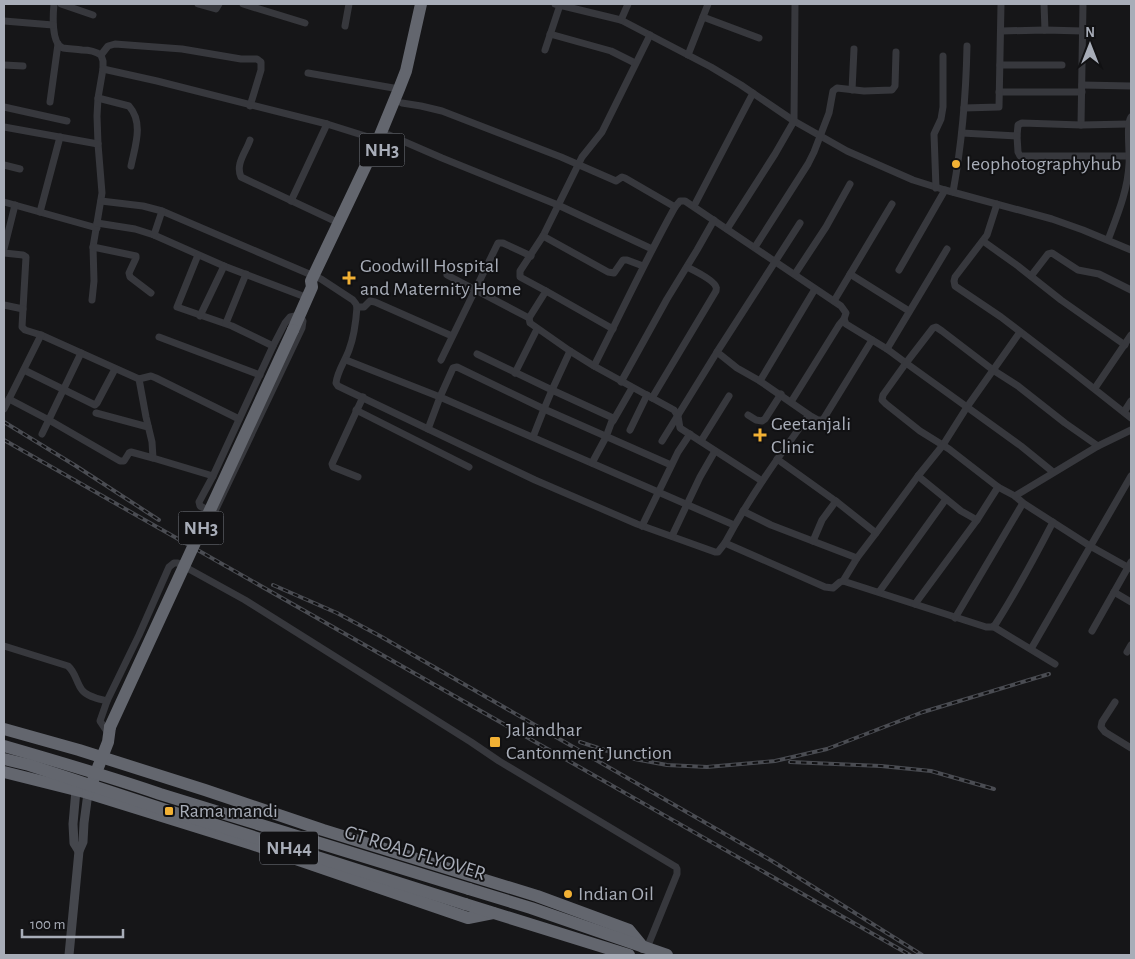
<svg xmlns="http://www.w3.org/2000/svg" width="1135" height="959" viewBox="0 0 1135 959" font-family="'Alegreya Sans',sans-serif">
	<rect width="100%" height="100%" fill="#161618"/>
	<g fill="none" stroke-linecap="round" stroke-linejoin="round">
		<g stroke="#37383d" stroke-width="7">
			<path d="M54 4C53 14 51 44 63 48 69 49 76 49 82 50 89 50 95 51 101 55L103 61V69L98 98 97 116 98 144 102 193 93 247 94 281 92 300"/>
			<path d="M61 4 93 15"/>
			<path d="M198 4 216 9 219 4"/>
			<path d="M243 4 305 23"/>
			<path d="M555 4 621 20 711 67 741 85 794 121 847 151 913 180 945 190 1052 219 1083 230 1131 250"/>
			<path d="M1044 4 1045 30"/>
			<path d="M703 17 759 38"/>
			<path d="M621 20 628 4"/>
			<path d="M4 21 53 25"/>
			<path d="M345 26 349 4"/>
			<path d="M1001 31 1045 30 1083 31"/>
			<path d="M550 34 611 51 635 63"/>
			<path d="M650 35 602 132 582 157 543 236 520 271V277L546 291 529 318 530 323 570 351 594 366 674 410 678 416 680 428 762 481"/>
			<path d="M545 50 560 5"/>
			<path d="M101 55 108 46 115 44 182 49 241 59H257L261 62V70L250 106"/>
			<path d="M688 55 708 4"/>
			<path d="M4 65 23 66"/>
			<path d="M1000 65H1062"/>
			<path d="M103 69 157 81 327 124 378 140"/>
			<path d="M308 73 399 89"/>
			<path d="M1082 85 1131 86"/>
			<path d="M852 90 854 49"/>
			<path d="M999 92H1082"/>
			<path d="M98 98 129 106C144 123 135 146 131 166"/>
			<path d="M50 102 58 44"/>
			<path d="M402 103 421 106 442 111 561 157 616 181 622 177 625 178 675 207 680 201H685L841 306 846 313 844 319 846 324 887 349 906 363 883 395 882 400 886 404 920 431 949 449 998 487 1015 496 1023 503 1090 546 1131 569"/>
			<path d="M4 107 67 121"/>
			<path d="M964 108 999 107 1001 4"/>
			<path d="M1081 125 1083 4"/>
			<path d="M4 127 98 144"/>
			<path d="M962 133 1017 136 1018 125 1022 123 1081 125 1128 124"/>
			<path d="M389 135 442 158 558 205 652 249"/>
			<path d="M1017 136 1018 152 1020 156H1130"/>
			<path d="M250 140C246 152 235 164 241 177L339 223"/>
			<path d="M4 165 20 169"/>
			<path d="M936 188 934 134 941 119 943 107V56"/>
			<path d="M953 192C962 143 966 95 967 46"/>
			<path d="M101 201 143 206 162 211 321 279 353 300 356 304 357 307C356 321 354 337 349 350 345 361 337 372 336 383L338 386 535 480 637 524 715 552H718L725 543 825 587 833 588 840 582 843 581 986 627H992L995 625C1016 592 1035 557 1053 522"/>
			<path d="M291 201 327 124"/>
			<path d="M4 202 97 228"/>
			<path d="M997 204 987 235 955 277 954 281 955 286 1001 317 1069 369 1131 418"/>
			<path d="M694 206 753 93"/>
			<path d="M40 212 60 137"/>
			<path d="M97 223 135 229 154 235 224 266 308 298"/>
			<path d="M727 229 775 154 794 121 795 4"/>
			<path d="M154 235 162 211"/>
			<path d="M543 236 608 272 614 273 623 260H627L643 266"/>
			<path d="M1108 240C1117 216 1128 190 1129 164 1130 152 1126 125 1131 117"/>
			<path d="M983 241 1018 266 1061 300 1125 345"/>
			<path d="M93 247 136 256V258L129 273 130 277 151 293"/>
			<path d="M755 247 808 164 814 152 829 113 833 91 837 88 864 91 892 90 895 86 896 52"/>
			<path d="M4 249 15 205"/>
			<path d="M4 253 23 255 26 257 23 309 4 305"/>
			<path d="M198 255 177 307 232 326 273 346"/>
			<path d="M899 270 945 190"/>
			<path d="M795 274 826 227 850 184"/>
			<path d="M850 274 909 311"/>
			<path d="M447 275 529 318"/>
			<path d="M1031 276 1048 254 1052 253 1078 270 1099 274 1131 290"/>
			<path d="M546 291 613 329"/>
			<path d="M834 301 892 204"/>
			<path d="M357 307H364L370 301 375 302 452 336"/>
			<path d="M23 309 22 327 25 330 41 335 139 379 146 417 152 442 153 458 213 476"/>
			<path d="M300 315 303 321 302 328 215 511 213 513 212 512 200 506 199 502 213 476 273 346 285 323 290 317Z"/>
			<path d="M200 316 224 266"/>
			<path d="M226 323 246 274"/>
			<path d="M159 337 260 375"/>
			<path d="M887 349 947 249"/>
			<path d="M477 354 552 390 570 351"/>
			<path d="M346 360 440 397 428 429"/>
			<path d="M441 360 498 243H503L531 256"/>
			<path d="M594 366C621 313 646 259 675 207"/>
			<path d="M24 370 95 405 97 403 115 369"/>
			<path d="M515 373 537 329"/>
			<path d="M139 379 151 376 156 378 239 419"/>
			<path d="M760 381 737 368 717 352 800 223"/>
			<path d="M621 382 667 299 697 250 714 220"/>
			<path d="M1095 388 1131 335"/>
			<path d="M652 398 716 291C716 289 717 288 716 287 714 280 693 270 687 267"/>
			<path d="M9 399 49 420 120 461H124L129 453 131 452 153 458"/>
			<path d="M791 402 839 325 844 319"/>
			<path d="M4 409 41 335"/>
			<path d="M356 410 469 467"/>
			<path d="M1124 412 1131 401"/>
			<path d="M96 413 148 427"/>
			<path d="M748 415 756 420 762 421 765 419 781 394"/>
			<path d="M809 415 818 420H822L824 418 872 340"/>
			<path d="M613 421 632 388"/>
			<path d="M630 430 647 395"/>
			<path d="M42 434 81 353"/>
			<path d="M533 437 544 409 457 367 453 368 440 397C538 440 636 482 734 525"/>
			<path d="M662 441 717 352"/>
			<path d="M701 441 729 396"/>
			<path d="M777 459 837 502 876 533 857 558 843 581"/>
			<path d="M592 463 606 437 613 418 552 390 544 409 671 465"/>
			<path d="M1053 472 1021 446 906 363 933 328 936 327 942 331 993 370 1018 386 1065 423 1098 446"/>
			<path d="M918 476 961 511 977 520"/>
			<path d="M358 477 333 467 332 464 363 397"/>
			<path d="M1015 496 1098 446 1131 430"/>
			<path d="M743 511 771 525 857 558"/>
			<path d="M642 526 678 452 690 434"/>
			<path d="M876 533 918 476 943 445 967 407 1020 332"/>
			<path d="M672 536 700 477 715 451"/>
			<path d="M813 541 822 520 836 501"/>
			<path d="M725 543C749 498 779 456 809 415L760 381 815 289"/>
			<path d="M879 592 946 499"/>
			<path d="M1114 592 1131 602"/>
			<path d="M915 604 977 520 998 487"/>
			<path d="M955 618 1023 503"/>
			<path d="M994 627 1055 664"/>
			<path d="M1092 631 1131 562"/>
			<path d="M4 646 68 666C76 673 76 682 82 690 87 697 100 699 107 701L139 635 169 567 174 563H178L245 600 471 742 499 761 676 867 677 869V874L647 948"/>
			<path d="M1031 649 1131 476"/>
			<path d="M1127 652 1131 645"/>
			<path d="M107 701 100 721 108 733"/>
			<path d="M1115 702 1102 722 1101 727 1105 732 1131 748"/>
		</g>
		<g stroke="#45474d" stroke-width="9">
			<path d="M76 790 73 824 74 843 79 851"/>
			<path d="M69 955 79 851 83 842 84 823 88 793"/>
		</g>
		<g stroke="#63666e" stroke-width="12">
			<path d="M293 330 312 287 311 281 378 140 399 89 406 71 421 4"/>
			<path d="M4 729 79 750 205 790 323 830 537 896 629 930 643 947"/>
			<path d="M4 772 88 793 252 844 468 918 493 913"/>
			<path d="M88 793 108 742 110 727"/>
			<path d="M469 889 531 908 667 955"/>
			<path d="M465 904 629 955"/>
		</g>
		<g stroke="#4a4c52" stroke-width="4">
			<g id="rail">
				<path d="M4 422 76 466 159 520"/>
				<path d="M4 440 910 955"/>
				<path d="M273 585 337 613 380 636 772 861 922 955"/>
				<path d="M580 742 629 758 667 765 707 767 775 761 827 749 923 712 1049 674"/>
				<path d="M790 762 881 766 931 771 994 789"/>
			</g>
		</g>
		<use href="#rail" stroke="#111113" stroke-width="2" stroke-dasharray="5.5" stroke-linecap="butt"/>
		<g stroke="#63666e" stroke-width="12">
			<path d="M110 727 293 330"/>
			<path d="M4 746C56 761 108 776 160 794L469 889"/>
			<path d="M4 759 29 765 169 811 213 824 465 904"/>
		</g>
	</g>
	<g fill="#f2b134" stroke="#111113" stroke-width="2">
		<circle cx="956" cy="164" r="5"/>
		<path d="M346.5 270.5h5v5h5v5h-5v5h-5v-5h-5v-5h5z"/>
		<path d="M757.5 427.5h5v5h5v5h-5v5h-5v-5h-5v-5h5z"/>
		<rect x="489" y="736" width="12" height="12" rx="2.5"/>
		<rect x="164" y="806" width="10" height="10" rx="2.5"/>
		<circle cx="568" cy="894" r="5"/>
	</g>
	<g text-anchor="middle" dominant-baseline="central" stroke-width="4" stroke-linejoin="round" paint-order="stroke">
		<g fill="#111113" stroke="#7b7e86" stroke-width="1">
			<rect x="359.5" y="133.5" width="45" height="33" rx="4"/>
			<rect x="178.5" y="511.5" width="45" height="33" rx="4"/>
			<rect x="260" y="831.5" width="58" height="33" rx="4"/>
		</g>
		<g font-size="19" font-weight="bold" fill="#a8adb8">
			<text x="382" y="150">NH3</text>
			<text x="201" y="528">NH3</text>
			<text x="289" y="848">NH44</text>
		</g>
		<g font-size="20" fill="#a8adb8" stroke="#111113" text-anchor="start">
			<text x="966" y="164">leophotographyhub</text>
			<text x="360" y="266">Goodwill Hospital<tspan x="360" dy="23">and Maternity Home</tspan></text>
			<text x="771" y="424">Geetanjali<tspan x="771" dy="23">Clinic</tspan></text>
			<text x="506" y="730">Jalandhar<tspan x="506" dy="23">Cantonment Junction</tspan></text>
			<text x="179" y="811">Rama mandi</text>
			<text x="578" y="894">Indian Oil</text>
		</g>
		<g font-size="20" fill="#a8adb8" stroke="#111113">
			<text transform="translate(415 853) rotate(17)">GT ROAD FLYOVER</text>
		</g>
	</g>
	<rect width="1135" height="959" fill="none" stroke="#a8adb8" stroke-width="10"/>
	<g transform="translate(1090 45)" stroke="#111113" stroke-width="4" paint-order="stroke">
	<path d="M0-4L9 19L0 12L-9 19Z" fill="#a8adb8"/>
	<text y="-8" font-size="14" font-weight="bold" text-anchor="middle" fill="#a8adb8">N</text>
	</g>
	<path d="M22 929v8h101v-8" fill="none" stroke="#a8adb8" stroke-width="2.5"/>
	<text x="30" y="929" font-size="15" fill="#a8adb8" stroke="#111113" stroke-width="4" paint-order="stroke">100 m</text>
</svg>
